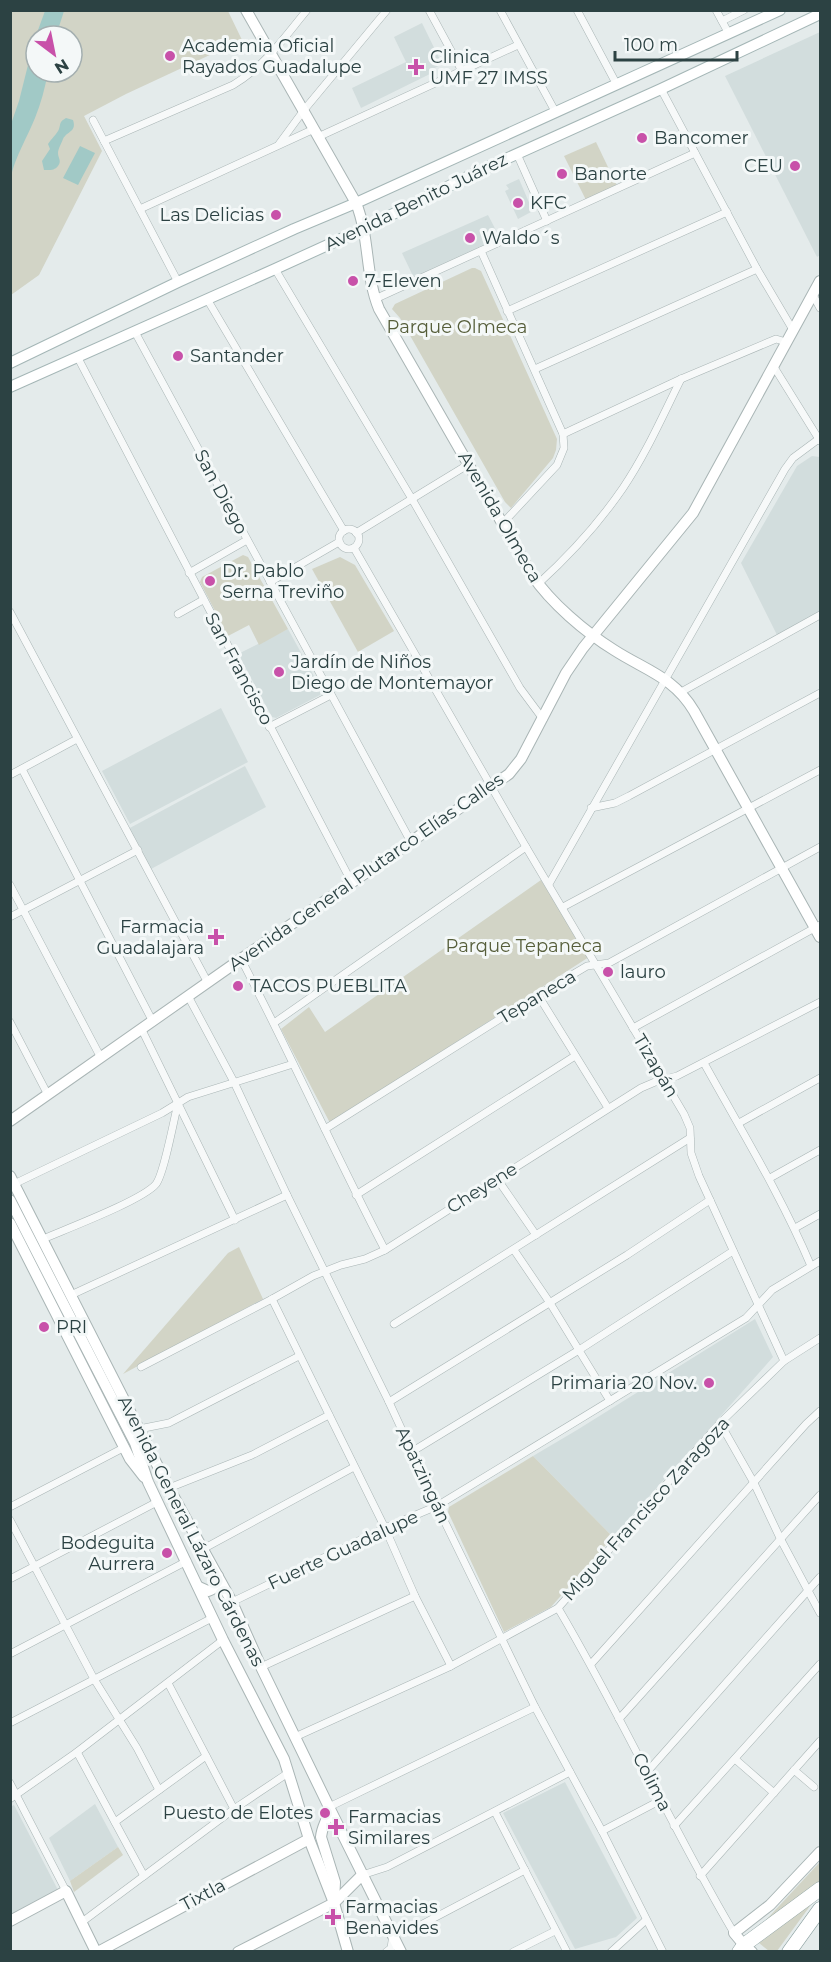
<svg xmlns="http://www.w3.org/2000/svg" width="831" height="1962" viewBox="0 0 831 1962" font-family="Montserrat,sans-serif">
	<rect width="100%" height="100%" fill="#e4ebeb"/>
	<g fill="#d2dddd">
		<path d="M422 23 442 64 431 70 432 73 361 108 352 88 406 62 394 37Z"/>
		<path d="M820 32V255L817 257 725 76Z"/>
		<path d="M519 179 531 207 529 208 531 212 518 219 505 191 509 189 506 185Z"/>
		<path d="M488 215 500 238 414 278 402 253Z"/>
		<path d="M812 456 820 457V611L777 635 741 563 797 466Z"/>
		<path d="M288 629 321 689 320 695 276 718 272 717 238 654Z"/>
		<path d="M221 708 248 762 130 824 102 771Z"/>
		<path d="M245 766 266 807 151 869 128 829Z"/>
		<path d="M755 1319 773 1357 613 1537 533 1456 577 1430Z"/>
		<path d="M565 1782 637 1918 616 1937 575 1949 503 1813Z"/>
		<path d="M95 1804 118 1847 70 1881 49 1838Z"/>
		<path d="M14 1805 59 1892 11 1918 10 1807Z"/>
	</g>
	<g fill="#d2d4c6" fill-rule="evenodd">
		<path d="M11 11H228L242 40 126 94 84 116 102 151 39 275 11 295ZM36 36H72V72H36Z"/>
		<path d="M596 142 618 188 587 202 564 156Z"/>
		<path d="M472 268H475L481 271 557 439 556 450 553 458 511 508 505 502 400 318 392 309 395 304Z"/>
		<path d="M243 555 248 557 288 629 259 645 249 625 228 636 200 582 202 577Z"/>
		<path d="M340 557 355 565 394 631 358 652 312 569Z"/>
		<path d="M541 880 589 957 330 1123 281 1029 309 1007 325 1032Z"/>
		<path d="M239 1247 263 1299 123 1374 228 1253Z"/>
		<path d="M533 1456 613 1537 551 1607 504 1632 448 1512 449 1507Z"/>
		<path d="M118 1847 123 1855 74 1892 70 1881Z"/>
		<path d="M820 1862V1884L750 1937Z"/>
		<path d="M813 1902 777 1951H769L759 1943Z"/>
	</g>
	<g fill="#a1c9c6">
		<path d="M45 11H64L56 36H36V72H48C45 88 41 103 35 118 27 138 16 155 11 176V124L19 101 34 41Z"/>
		<path d="M66 118 73 120C77 132 67 131 63 139 62 142 58 149 58 153 58 158 62 161 58 166 54 171 49 170 44 170L42 161 50 149 48 144C51 139 57 134 59 129 61 123 59 122 66 118Z"/>
		<path d="M80 146 95 153 78 185 63 178Z"/>
	</g>
	<g fill="none" stroke-linecap="round" stroke-linejoin="round">
		<g stroke="#a9b5b5" stroke-width="8">
			<g id="street">
				<path d="M429 10 462 71"/>
				<path d="M500 10 556 113"/>
				<path d="M577 10 617 85"/>
				<path d="M716 10 729 34"/>
				<path d="M722 21 744 10"/>
				<path d="M661 89 757 269 793 330"/>
				<path d="M93 120 178 282"/>
				<path d="M318 137 518 45"/>
				<path d="M104 141 233 85C265 66 283 39 307 10"/>
				<path d="M279 144 304 110 387 10"/>
				<path d="M517 154 547 221"/>
				<path d="M140 209 314 129"/>
				<path d="M481 251 563 434 564 448 557 465 503 523"/>
				<path d="M275 269 412 499 520 688 543 719"/>
				<path d="M813 295 820 308"/>
				<path d="M207 299 344 531"/>
				<path d="M375 299 695 153"/>
				<path d="M507 311 727 212"/>
				<path d="M135 332 411 842"/>
				<path d="M78 358 352 883"/>
				<path d="M774 367 820 441"/>
				<path d="M535 369 757 269"/>
				<path d="M563 434 681 379 776 339 786 342"/>
				<circle cx="349" cy="539" r="10"/>
				<path d="M356 533 469 464"/>
				<path d="M354 548 526 847 684 1114 690 1128 691 1153 699 1176 784 1361"/>
				<path d="M189 573 247 540"/>
				<path d="M270 582 339 542"/>
				<path d="M538 584C570 555 599 523 623 488 646 454 663 415 681 379"/>
				<path d="M10 612 208 983"/>
				<path d="M178 614 203 600"/>
				<path d="M681 692 820 615"/>
				<path d="M269 727 331 695"/>
				<path d="M22 769 153 1022"/>
				<path d="M10 775 77 739"/>
				<path d="M591 808 615 803 629 796 820 693"/>
				<path d="M549 884 785 469 793 458 820 438"/>
				<path d="M10 885 101 1058"/>
				<path d="M563 907 820 770"/>
				<path d="M10 917 138 850"/>
				<path d="M241 959C291 1055 335 1154 385 1250"/>
				<path d="M538 995 608 1108"/>
				<path d="M188 996 234 1082 287 1195 389 1402 437 1506 535 1707 602 1831 663 1952"/>
				<path d="M10 1022 48 1095"/>
				<path d="M274 1023 526 847"/>
				<path d="M633 1028 820 925"/>
				<path d="M142 1030 235 1220"/>
				<path d="M704 1063C741 1130 781 1195 811 1266"/>
				<path d="M739 1123 820 1078"/>
				<path d="M325 1129 538 995 587 966 609 963 820 847"/>
				<path d="M770 1178 820 1150"/>
				<path d="M498 1180 536 1235"/>
				<path d="M14 1184 162 1113 188 1097 293 1064"/>
				<path d="M356 1195 575 1056"/>
				<path d="M795 1228 820 1214"/>
				<path d="M43 1239C66 1229 143 1200 156 1184 164 1174 174 1119 178 1103"/>
				<path d="M514 1250 550 1303 610 1401"/>
				<path d="M71 1295 287 1195"/>
				<path d="M272 1299 385 1528 415 1596 451 1666"/>
				<path d="M394 1324 690 1138"/>
				<path d="M141 1367 272 1299 313 1276 341 1265 365 1259 385 1250 641 1088 655 1082 677 1076 820 1002"/>
				<path d="M389 1402 627 1255 710 1200"/>
				<path d="M720 1423 754 1483 781 1540 820 1613"/>
				<path d="M139 1429 169 1423 299 1356"/>
				<path d="M413 1451 579 1350 733 1251"/>
				<path d="M169 1488 252 1455 329 1415"/>
				<path d="M10 1507 125 1447"/>
				<path d="M10 1520 94 1679 137 1748 159 1790"/>
				<path d="M203 1549 354 1467"/>
				<path d="M10 1579 157 1502"/>
				<path d="M232 1602 385 1528 437 1506 746 1318 772 1290 820 1261"/>
				<path d="M558 1608C621 1714 671 1827 734 1933"/>
				<path d="M10 1654 187 1561"/>
				<path d="M591 1664 806 1424 820 1411"/>
				<path d="M261 1667 415 1596"/>
				<path d="M168 1683 234 1809"/>
				<path d="M619 1719 820 1495"/>
				<path d="M10 1723 212 1618"/>
				<path d="M295 1737 451 1666 558 1608 720 1423 784 1361 820 1338"/>
				<path d="M77 1752 144 1876"/>
				<path d="M735 1759 774 1793"/>
				<path d="M794 1770 814 1787"/>
				<path d="M647 1772 820 1577"/>
				<path d="M10 1783 66 1891"/>
				<path d="M10 1799 77 1752 223 1640"/>
				<path d="M329 1807 535 1707"/>
				<path d="M495 1812 567 1952"/>
				<path d="M115 1822 206 1756"/>
				<path d="M674 1826 820 1664"/>
				<path d="M602 1831 661 1800"/>
				<path d="M362 1875 387 1867 570 1772"/>
				<path d="M700 1876 820 1741"/>
				<path d="M82 1922 234 1809 288 1773"/>
				<path d="M386 1952 391 1948 393 1934 415 1928 525 1870"/>
				<path d="M513 1952 555 1931"/>
				<path d="M611 1952 646 1920"/>
			</g>
		</g>
		<g stroke="#a9b5b5" stroke-width="12">
			<g id="secondary">
				<path d="M246 10 356 203C370 238 365 275 379 309L532 575C551 603 585 632 614 650 645 670 674 677 694 711L820 937"/>
				<path d="M10 1121 241 959 509 774 521 759 566 673 583 648 693 513 820 281"/>
				<path d="M10 1176 169 1488 232 1602 261 1667 329 1807 401 1952"/>
				<path d="M10 1200 135 1443 148 1482 223 1640 284 1759 309 1839 334 1903 348 1952"/>
				<path d="M10 1223 130 1459 144 1477"/>
				<path d="M199 1587 208 1591C217 1588 219 1584 218 1576"/>
				<path d="M329 1808C328 1821 322 1825 321 1837L335 1882 334 1902"/>
				<path d="M10 1921 66 1891 96 1952"/>
				<path d="M98 1952 309 1839"/>
				<path d="M238 1952 334 1903 362 1875"/>
				<path d="M752 1952 744 1945 734 1933 770 1905 820 1852"/>
			</g>
		</g>
		<g stroke="#a4b6b6" stroke-width="12">
			<g id="primary">
				<path d="M10 363 178 282 294 229 356 203 780 10"/>
				<path d="M10 387 275 269 365 228 479 171 661 89 820 14"/>
			</g>
		</g>
		<g stroke="#8ca1a1" stroke-width="15">
			<g id="highway">
				<path d="M739 1952 744 1945 820 1889"/>
				<path d="M789 1952 820 1909"/>
			</g>
		</g>
		<use href="#street" stroke="#f7f9f9" stroke-width="7"/>
		<use href="#secondary" stroke="#fff" stroke-width="10"/>
		<use href="#primary" stroke="#fff" stroke-width="10"/>
		<use href="#highway" stroke="#fff" stroke-width="14"/>
	</g>
	<g fill="#c851a9" stroke="#f4f8f8" stroke-width="2">
		<circle cx="170" cy="56" r="6"/>
		<path d="M413 58h6v6h6v6h-6v6h-6v-6h-6v-6h6z"/>
		<circle cx="642" cy="138" r="6"/>
		<circle cx="795" cy="166" r="6"/>
		<circle cx="562" cy="174" r="6"/>
		<circle cx="518" cy="203" r="6"/>
		<circle cx="276" cy="215" r="6"/>
		<circle cx="470" cy="238" r="6"/>
		<circle cx="353" cy="281" r="6"/>
		<circle cx="178" cy="356" r="6"/>
		<circle cx="210" cy="581" r="6"/>
		<circle cx="279" cy="672" r="6"/>
		<path d="M213 928h6v6h6v6h-6v6h-6v-6h-6v-6h6z"/>
		<circle cx="608" cy="972" r="6"/>
		<circle cx="238" cy="986" r="6"/>
		<circle cx="44" cy="1327" r="6"/>
		<circle cx="709" cy="1383" r="6"/>
		<circle cx="167" cy="1553" r="6"/>
		<circle cx="325" cy="1813" r="6"/>
		<path d="M333 1818h6v6h6v6h-6v6h-6v-6h-6v-6h6z"/>
		<path d="M330 1908h6v6h6v6h-6v6h-6v-6h-6v-6h6z"/>
	</g>
	<g text-anchor="middle" dominant-baseline="central" stroke-width="6" stroke-linejoin="round" paint-order="stroke">
		<g font-size="18" fill="#2c4243" stroke="#f4f8f8" text-anchor="start">
			<text x="182" y="46">Academia Oficial<tspan x="182" dy="21">Rayados Guadalupe</tspan></text>
			<text x="430" y="57">Clinica<tspan x="430" dy="21">UMF 27 IMSS</tspan></text>
			<text x="654" y="138">Bancomer</text>
			<text x="783" y="166" text-anchor="end">CEU</text>
			<text x="574" y="174">Banorte</text>
			<text x="530" y="203">KFC</text>
			<text x="264" y="215" text-anchor="end">Las Delicias</text>
			<text x="482" y="238">Waldo´s</text>
			<text x="365" y="281">7-Eleven</text>
			<text x="190" y="356">Santander</text>
			<text x="222" y="571">Dr. Pablo<tspan x="222" dy="21">Serna Treviño</tspan></text>
			<text x="291" y="662">Jardín de Niños<tspan x="291" dy="21">Diego de Montemayor</tspan></text>
			<text x="204" y="927" text-anchor="end">Farmacia<tspan x="204" dy="21">Guadalajara</tspan></text>
			<text x="620" y="972">lauro</text>
			<text x="250" y="986">TACOS PUEBLITA</text>
			<text x="56" y="1327">PRI</text>
			<text x="697" y="1383" text-anchor="end">Primaria 20 Nov.</text>
			<text x="155" y="1543" text-anchor="end">Bodeguita<tspan x="155" dy="21">Aurrera</tspan></text>
			<text x="313" y="1813" text-anchor="end">Puesto de Elotes</text>
			<text x="348" y="1817">Farmacias<tspan x="348" dy="21">Similares</tspan></text>
			<text x="345" y="1907">Farmacias<tspan x="345" dy="21">Benavides</tspan></text>
		</g>
		<g font-size="18" fill="#2c4243" stroke="#f4f8f8">
			<text transform="translate(416 202) rotate(-26)">Avenida Benito Juárez</text>
			<text transform="translate(221 492) rotate(62)">San Diego</text>
			<text transform="translate(500 517) rotate(60)">Avenida Olmeca</text>
			<text transform="translate(239 669) rotate(62)">San Francisco</text>
			<text transform="translate(366 872) rotate(-35)">Avenida General Plutarco Elías Calles</text>
			<text transform="translate(537 997) rotate(-31)">Tepaneca</text>
			<text transform="translate(656 1066) rotate(59)">Tizapán</text>
			<text transform="translate(482 1188) rotate(-32)">Cheyene</text>
			<text transform="translate(423 1475) rotate(65)">Apatzingán</text>
			<text transform="translate(646 1509) rotate(-48)">Miguel Francisco Zaragoza</text>
			<text transform="translate(191 1531) rotate(63)">Avenida General Lázaro Cárdenas</text>
			<text transform="translate(343 1550) rotate(-25)">Fuerte Guadalupe</text>
			<text transform="translate(652 1782) rotate(63)">Colima</text>
			<text transform="translate(203 1895) rotate(-28)">Tixtla</text>
		</g>
		<g font-size="18" fill="#565e3a" stroke="#f4f8f8">
			<text x="457" y="327">Parque Olmeca</text>
			<text x="524" y="946">Parque Tepaneca</text>
		</g>
	</g>
	<rect width="831" height="1962" fill="none" stroke="#2c4243" stroke-width="24"/>
	<g transform="translate(54 54) rotate(148)"><circle r="28" fill="#f4f8f8" stroke="#a4afb0" stroke-width="1.5"/>
	<path d="M0-4.5L10 22L0 15L-10 22Z" fill="#c851a9"/>
	<text y="-9" font-size="16" font-weight="bold" text-anchor="middle" fill="#2c4243">N</text>
	</g>
	<path d="M615 51v9h122v-9" fill="none" stroke="#2c4243" stroke-width="3"/>
	<text x="624" y="51" font-size="18" fill="#2c4243" stroke="#f4f8f8" stroke-width="4.5" paint-order="stroke">100 m</text>
</svg>
